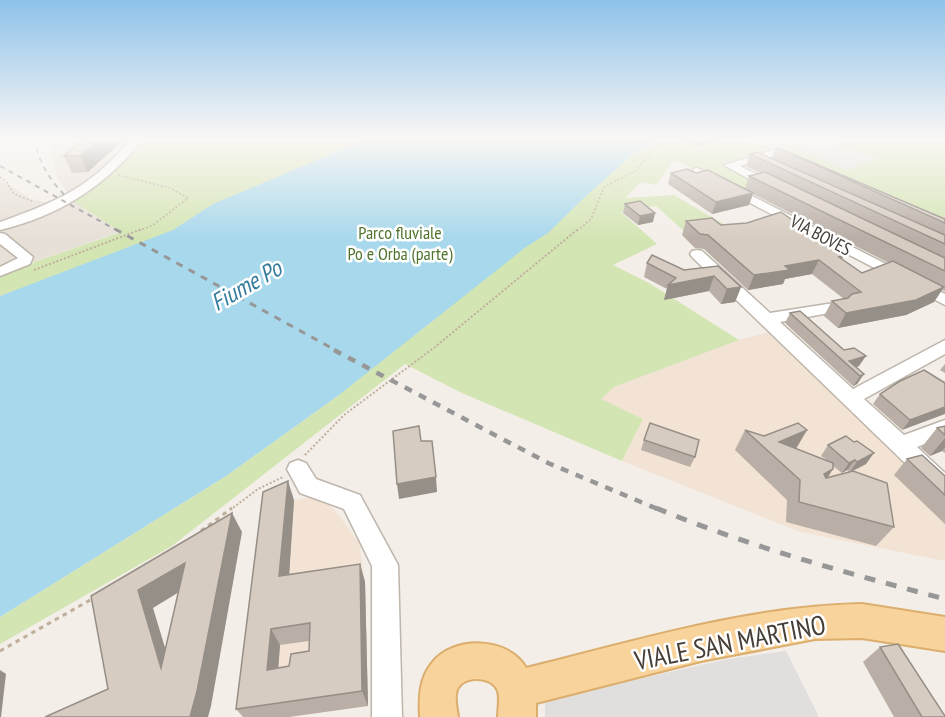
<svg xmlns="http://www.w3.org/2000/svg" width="945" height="717" viewBox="0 0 945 717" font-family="'PT Sans Narrow',sans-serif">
	<rect width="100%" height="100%" fill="#f3eee8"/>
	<g fill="#e7e0d7">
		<path d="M138 138 95 179 69 195 58 179 52 159 49 139Z"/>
		<path d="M0 179 29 198 58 206 71 200 122 231 0 274Z"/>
	</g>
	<g fill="#f3e3d5">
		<path d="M773 331 945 495V561L800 532 622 461 643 419 600 399 614 387 739 340Z"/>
		<path d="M317 496 335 510 359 543 365 582 368 706 288 717H248L271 511 294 500Z"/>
	</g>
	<path fill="#d4e5b4" d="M141 138H945V226L774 151 722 163 765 185 738 191 674 160 656 185 641 182 625 198 674 195 739 233 685 232 656 206 621 212 657 244 613 265 649 283 739 340 614 387 601 399 643 419 622 461 462 393 405 364 172 546 0 644V617L226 476 339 395 390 354 76 269 0 296V274L121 232 71 200 89 193 84 189Z"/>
	<g fill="#e1dfdd">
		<path d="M747 138H830L827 140 878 159 846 170 796 149 779 153Z"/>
		<path d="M786 651 819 717H545V700L728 659Z"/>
	</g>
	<path fill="#a8d8ec" d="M369 138H651L586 196 548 233 526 247 339 395 226 476 0 617V296L173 230 213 204Z"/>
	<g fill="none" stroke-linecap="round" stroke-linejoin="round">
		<path fill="#a8d8ec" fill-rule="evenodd" d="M647 138H656L648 148 625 151 621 149 642 144Z"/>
		<g stroke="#beb5ab" stroke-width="3">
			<g id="minor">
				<path d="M132 138H143C107 186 58 216 0 230V222C59 201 91 187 132 138Z"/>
				<path d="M777 149 781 150V154L764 159 770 163 768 165 764 166 753 162 740 166 777 184V190H769L724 165Z"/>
				<path d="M697 168 945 294V305L693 173V169Z"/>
				<path d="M0 233 5 234 33 257 30 264 0 276V267L18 258 0 244Z"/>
				<path d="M697 250 702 251 770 313 834 303 840 305 842 308 840 311 780 322 853 389 945 340V354L864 399 904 435 945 420V436L917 447 945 473V496L937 494 692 257 690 254 692 251Z"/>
				<path d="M298 460 306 463 316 479 360 495 398 565 402 717H372V566L344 509 300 493 287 469 290 463Z"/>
			</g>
		</g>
		<g stroke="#dcae6d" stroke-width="4">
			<path id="major" d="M862 604 945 617V651L862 638 815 639 701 661 536 703V717H498C498 709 501 696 497 689 490 675 458 675 456 694 455 701 457 710 458 717H420C419 698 419 679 432 663 453 635 509 637 526 668 636 641 748 606 862 604Z"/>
		</g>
		<g stroke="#bfaf9d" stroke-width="1.5" stroke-dasharray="2 2" stroke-linecap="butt">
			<path d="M118 175 170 188 188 198 153 225 138 231"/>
			<path d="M0 177 6 181 14 194 34 202"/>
			<path d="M577 231 591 219 604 187 637 170 662 138"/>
		</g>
		<g stroke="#bfaf9d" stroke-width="2" stroke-dasharray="2 2" stroke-linecap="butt">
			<path d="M34 270 142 229"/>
			<path d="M305 455 344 415 435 347 578 229"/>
			<path d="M230 510 258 489 283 477"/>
		</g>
		<g stroke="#bfaf9d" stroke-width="3" stroke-dasharray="4.5 4.5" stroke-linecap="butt">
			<path d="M201 531 232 508"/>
			<path d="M0 651 92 599"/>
		</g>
		<use href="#minor" fill="#fff" fill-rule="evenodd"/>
		<use href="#major" fill="#f8d39c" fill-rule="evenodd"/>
		<g stroke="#979797" stroke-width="2" stroke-dasharray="5 5" stroke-linecap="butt">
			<path d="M35 138C38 163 50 180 67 198"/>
			<path d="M0 166 118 231"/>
		</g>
		<path stroke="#979797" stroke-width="3" stroke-dasharray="7 7" stroke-linecap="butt" d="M115 229 337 351"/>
		<path stroke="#979797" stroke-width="4.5" stroke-dasharray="8 8" stroke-linecap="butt" d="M334 350 548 463 660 510"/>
		<path stroke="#979797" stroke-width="5" stroke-dasharray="11 11" stroke-linecap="butt" d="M656 508C750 547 847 573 945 599"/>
	</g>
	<g fill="#b9afa6" fill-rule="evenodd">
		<path d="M84 138H127L126 140H123L88 172 72 173 64 156Z"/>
		<path d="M715 138 714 141 697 146 680 139Z"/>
		<path d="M776 147 945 219V291L942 290 934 302 906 315 838 328 824 316 832 301 844 299 812 274 785 279 783 284 748 290 704 249 695 248 682 235 686 221 721 225 844 256 842 259 862 273 889 263 753 194 749 205 712 214 668 184 671 173H696L745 189 749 176 760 173 746 166 750 154 772 158Z"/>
		<path d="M625 204 653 222 638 225 623 213Z"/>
		<path d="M647 263 684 270 718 266 741 287 735 302 721 304 709 291 664 300 667 289 644 277Z"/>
		<path d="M790 313 859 366 856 367 864 374 857 384 853 386 785 323Z"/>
		<path d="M945 364V373L940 370Z"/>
		<path d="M945 383 902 430 873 404 880 394Z"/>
		<path d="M945 426V453L942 451 930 456 921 448 937 428Z"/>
		<path d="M745 430 764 436 807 430 796 449 827 460 821 456 828 445 866 464 853 471 894 527 876 546 786 522 787 500 735 450ZM833 466 842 473 847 470 849 472 828 478Z"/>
		<path d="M644 440 695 457 690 467 641 450Z"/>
		<path d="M907 459 945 476V524L894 475Z"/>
		<path d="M294 500 289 574 360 564 365 582 368 706 289 717H243L236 709ZM309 641V651L289 666 278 668 280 645Z"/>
		<path d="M880 647 945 717H894L863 662Z"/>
	</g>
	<g fill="#968f87">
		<path d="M100 138H122L123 140 88 172 80 156Z"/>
		<path d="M699 138H715L714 141 697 146Z"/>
		<path d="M753 193 749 205 712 214 716 202Z"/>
		<path d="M655 213 653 222 638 225 640 216Z"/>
		<path d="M819 260 812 274 785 279 783 284 748 290 754 275 785 266Z"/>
		<path d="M714 276 709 291 664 300 668 285Z"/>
		<path d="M741 287 735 302 721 304 727 289Z"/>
		<path d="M944 287 934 302 906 315 838 328 846 313Z"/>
		<path d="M866 356 859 366 852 369 849 361Z"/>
		<path d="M864 374 857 384 853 386 860 376Z"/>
		<path d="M945 407V414L902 430 910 420Z"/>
		<path d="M807 430 795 450 779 442Z"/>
		<path d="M945 438V447L942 451 930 456Z"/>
		<path d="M874 453 866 464 850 472 857 462Z"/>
		<path d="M855 460 847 470 842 473 849 463Z"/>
		<path d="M833 469 820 489 824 474Z"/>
		<path d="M436 477 437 492 399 499 397 484Z"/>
		<path d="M288 481 294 500 288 593 279 576Z"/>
		<path d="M232 513 242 532 211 706 208 717H190Z"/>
		<path d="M185 563 197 581 153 608 176 684 161 668 138 590Z"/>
		<path d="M360 564 365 582 368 706 362 691Z"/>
		<path d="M271 629 280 645 277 685 267 670Z"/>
		<path d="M0 670 6 674 1 717H0Z"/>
	</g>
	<g fill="#d7ccc1" stroke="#968f87" stroke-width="1.5" fill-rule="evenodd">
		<path d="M84 138H100L80 156H64Z"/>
		<path d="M776 147 945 219V223Z"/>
		<path d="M757 152 945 235V244L750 154Z"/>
		<path d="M687 169 696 173 708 170 753 193 716 202 671 173Z"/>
		<path d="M765 172 945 258V271L749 176Z"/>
		<path d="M640 201 655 213 640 216 625 204Z"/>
		<path d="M781 212 844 256 839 257 862 273 893 261 944 287 916 300 846 313 832 301 848 298 852 294 861 292 819 260 785 266 790 270 754 275 708 235 700 234 686 221 712 218 721 225 747 223Z"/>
		<path d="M652 255 684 270 718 266 741 287 727 289 714 276 668 285 676 278 647 263Z"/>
		<path d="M800 311 844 350 854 348 866 356 849 361 864 374 860 376 790 313Z"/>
		<path d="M924 370 945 383V407L910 420 880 394 900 381Z"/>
		<path d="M650 423 699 440 695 457 644 440Z"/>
		<path d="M798 423 807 430 779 442 833 463V469L824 474 826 478 853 471 887 483 894 527 799 502 800 480 745 430 764 436Z"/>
		<path d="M419 426 421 441H432L436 477 397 484 393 431Z"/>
		<path d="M945 426V435L937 428Z"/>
		<path d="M846 436 854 442 857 441 874 453 857 462 855 460 849 463 828 445Z"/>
		<path d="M922 455 945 476V495L907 459Z"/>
		<path d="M288 481 279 576 360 564 362 691 236 709 263 492ZM310 623 309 651 291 654 289 666 267 670 271 629Z"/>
		<path d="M232 513 197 691 190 717H45L108 689 91 596ZM185 563 161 668 138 590Z"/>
		<path d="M898 644 945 716V717H922L880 647Z"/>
	</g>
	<linearGradient id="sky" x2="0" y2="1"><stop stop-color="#8ec2ea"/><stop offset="0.58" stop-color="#faf7f5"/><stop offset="1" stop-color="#faf7f5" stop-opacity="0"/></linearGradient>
	<rect width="945" height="239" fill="url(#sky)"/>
	<g text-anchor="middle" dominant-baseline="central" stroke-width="5" stroke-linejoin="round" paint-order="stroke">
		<g font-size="18" fill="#50742e" stroke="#fff">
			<text x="400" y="232">Parco fluviale<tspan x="400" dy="21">Po e Orba (parte)</tspan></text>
		</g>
		<g font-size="18" fill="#463e37" stroke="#fff">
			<text transform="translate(821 235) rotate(28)">VIA BOVES</text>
		</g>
		<g font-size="24" font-style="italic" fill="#337b9c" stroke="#fff">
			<text transform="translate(246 285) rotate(-30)">Fiume Po</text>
		</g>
		<g font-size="27" fill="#463e37" stroke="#fff">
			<text transform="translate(730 642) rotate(-11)">VIALE SAN MARTINO</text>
		</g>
	</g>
</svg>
